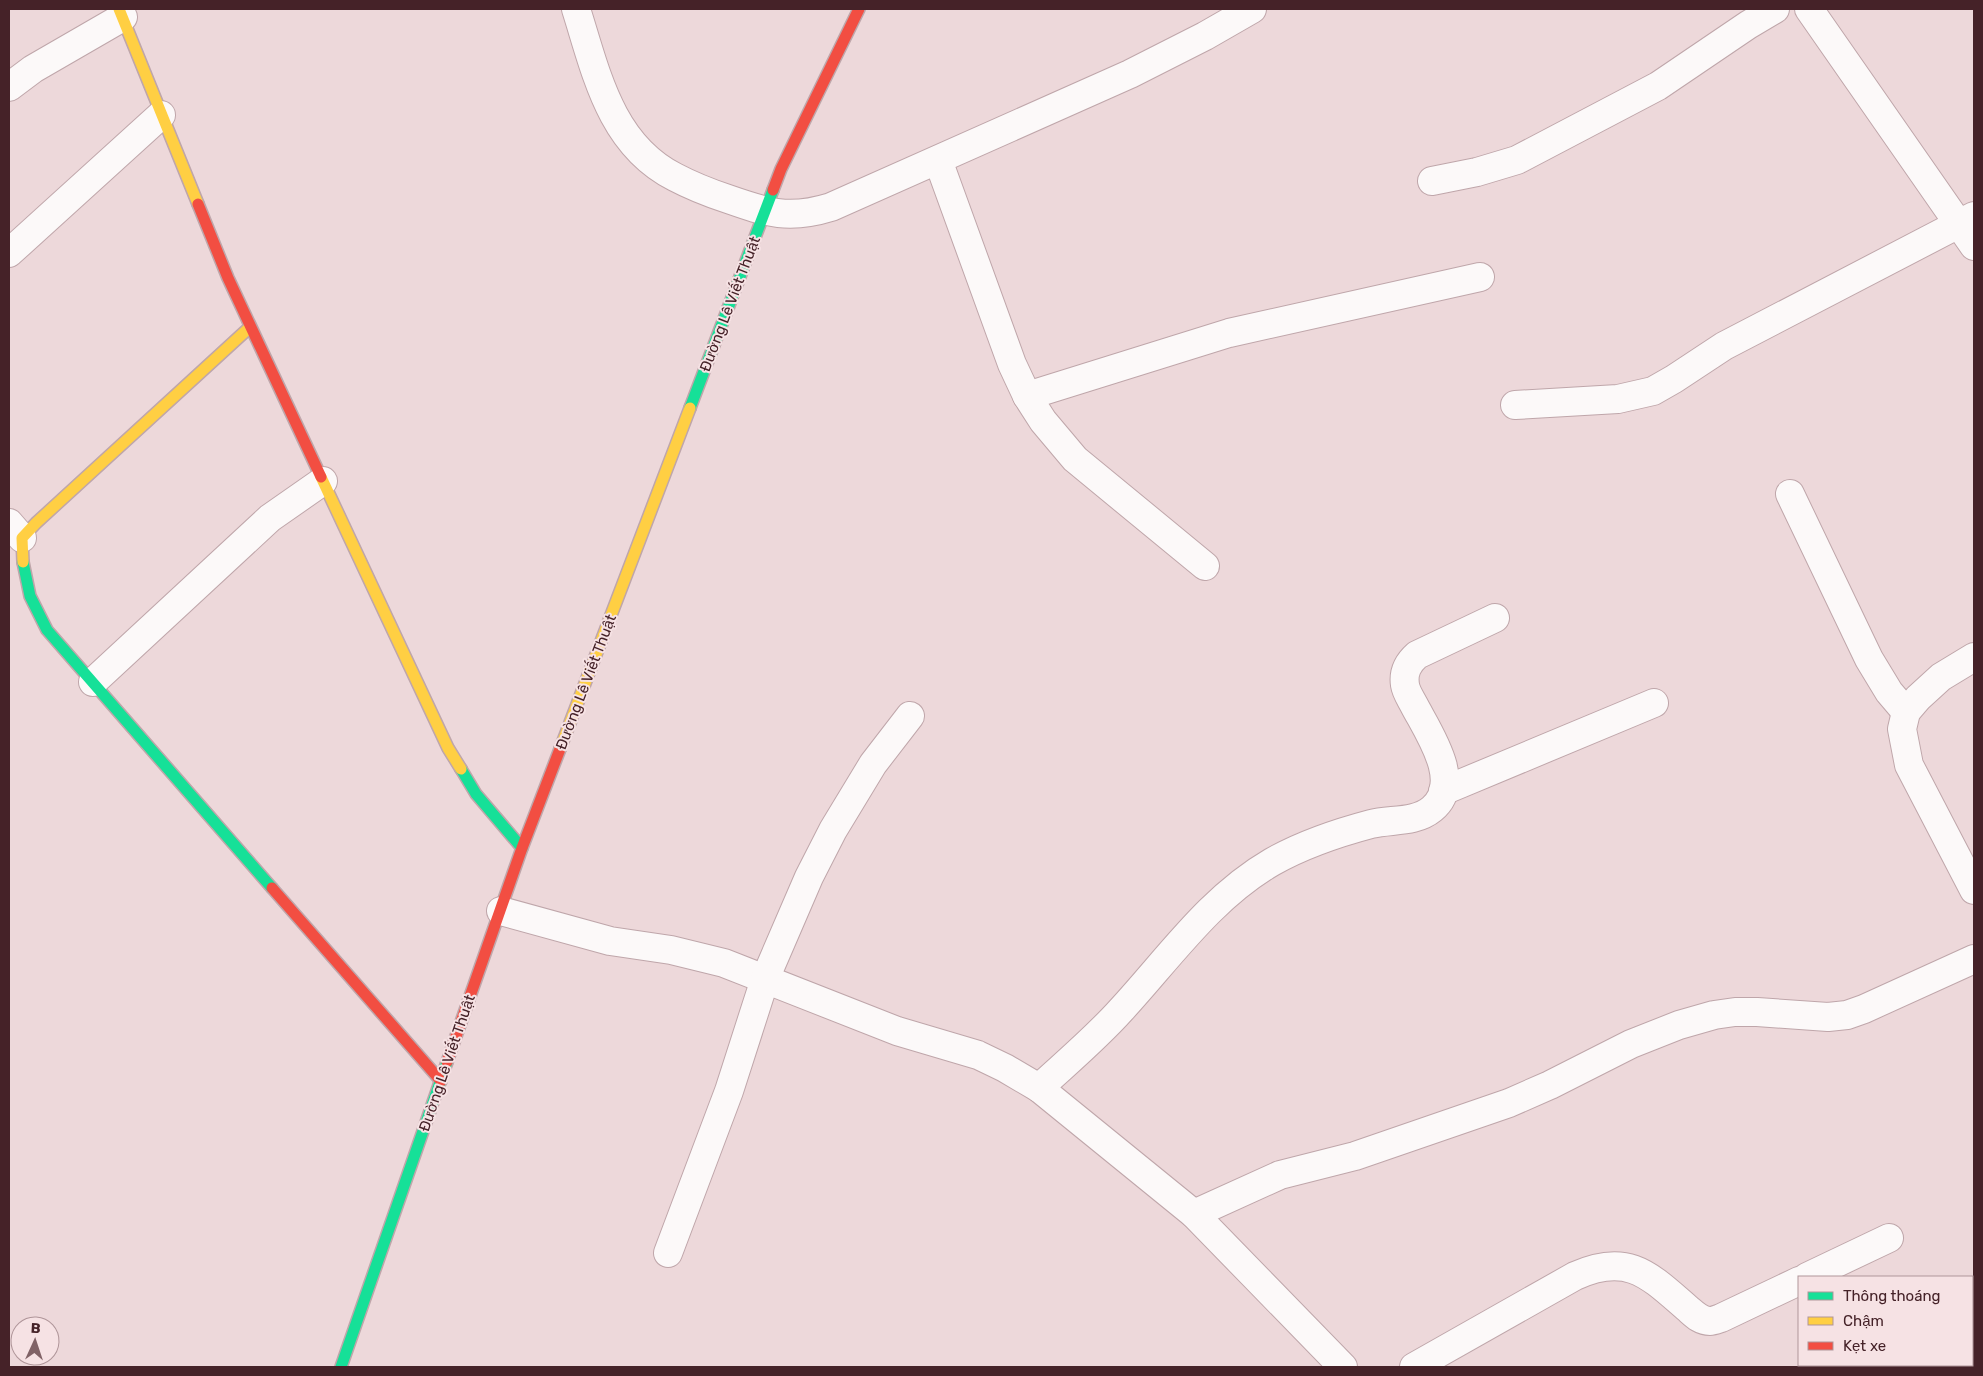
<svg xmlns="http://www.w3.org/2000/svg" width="1983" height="1376" viewBox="0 0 1983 1376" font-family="Rubik,sans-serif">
	<rect width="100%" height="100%" fill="#edd8da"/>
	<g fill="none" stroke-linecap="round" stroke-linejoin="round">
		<g stroke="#bfa6aa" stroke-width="30">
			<g id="street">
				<path d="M576 9C596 72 610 144 675 177 692 186 710 193 728 199 768 213 789 220 831 207L1130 74 1205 36 1252 9"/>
				<path d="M1809 9 1974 246"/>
				<path d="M9 87 33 69 123 17"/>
				<path d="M938 160 1012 364 1027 396 1043 421 1075 459 1205 566"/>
				<path d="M1432 181 1477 172 1517 160 1658 86 1748 25 1775 9"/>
				<path d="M9 253 161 115"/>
				<path d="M1027 396 1229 333 1480 277"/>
				<path d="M1515 405 1618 399 1653 391 1674 379 1724 346 1974 216"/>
				<path d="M1790 494 1869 659 1889 692 1906 712"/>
				<path d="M9 523 22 538"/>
				<path d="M1974 657 1941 677 1918 698 1906 712 1902 729 1909 765 1974 890"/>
				<path d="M93 682 270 518 323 481"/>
				<path d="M1443 791 1654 703"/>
				<path d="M501 911 610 941 671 950 724 963 897 1031 978 1055 1005 1068 1039 1088 1194 1214 1343 1367"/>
				<path d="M1039 1088C1066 1063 1096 1038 1121 1010 1169 958 1210 898 1272 862 1302 845 1337 833 1371 824 1391 819 1415 823 1432 809 1464 783 1428 732 1414 705 1411 699 1406 692 1405 685 1403 672 1408 663 1417 655L1495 618"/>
				<path d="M1194 1214 1280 1175 1355 1156 1509 1103 1550 1085 1631 1044 1679 1025 1714 1015 1735 1012H1757L1828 1017 1847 1015 1864 1009 1974 959"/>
				<path d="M668 1253 729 1091 765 979 809 877 833 830 873 764 910 716"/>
				<path d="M1807 1277 1889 1238"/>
				<path d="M1414 1367 1575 1276C1628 1252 1649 1275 1687 1308 1694 1314 1700 1321 1710 1321 1713 1321 1718 1319 1721 1318L1799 1281"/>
			</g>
		</g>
		<g stroke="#bfa6aa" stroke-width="14">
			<g id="fast">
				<path d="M690 408 773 190"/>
				<path d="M23 562 30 596 47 630 272 888"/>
				<path d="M461 769 476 794 522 848"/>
				<path d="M341 1367 447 1062"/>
			</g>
		</g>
		<g stroke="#bfa6aa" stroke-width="14">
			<g id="slow">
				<path d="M119 9 198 204"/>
				<path d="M321 477 448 748 461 769"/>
				<path d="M23 562 22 538 36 523 250 327"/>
				<path d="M560 749 690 408"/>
			</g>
		</g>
		<g stroke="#bfa6aa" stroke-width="14">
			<g id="jam">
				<path d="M773 190 781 169 859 9"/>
				<path d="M198 204 228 278 321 477"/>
				<path d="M272 888 441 1081"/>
				<path d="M447 1062 522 848 560 749"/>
			</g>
		</g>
		<use href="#street" stroke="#fcf9f9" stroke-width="28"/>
		<use href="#fast" stroke="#16e098" stroke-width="11"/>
		<use href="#slow" stroke="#ffcf43" stroke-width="11"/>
		<use href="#jam" stroke="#f24e42" stroke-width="11"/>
	</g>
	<g text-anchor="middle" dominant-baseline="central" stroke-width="4" stroke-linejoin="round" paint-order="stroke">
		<g font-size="15" fill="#452228" stroke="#f6e2e4">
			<text transform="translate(730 304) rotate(-69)">Đường Lê Viết Thuật</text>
			<text transform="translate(586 682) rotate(-69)">Đường Lê Viết Thuật</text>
			<text transform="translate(447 1063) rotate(-71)">Đường Lê Viết Thuật</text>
		</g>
	</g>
	<rect width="1983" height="1376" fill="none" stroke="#452228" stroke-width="20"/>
	<rect x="1798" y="1276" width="175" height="90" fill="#f6e2e4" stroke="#af9599"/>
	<rect x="1808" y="1292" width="25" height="8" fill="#16e098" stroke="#af9599"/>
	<text x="1843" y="1301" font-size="15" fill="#452228">Thông thoáng</text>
	<rect x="1808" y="1317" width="25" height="8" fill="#ffcf43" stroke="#af9599"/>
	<text x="1843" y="1326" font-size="15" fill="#452228">Chậm</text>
	<rect x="1808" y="1342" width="25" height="8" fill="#f24e42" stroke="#af9599"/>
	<text x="1843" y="1351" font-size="15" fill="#452228">Kẹt xe</text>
	<g transform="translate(35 1341) rotate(3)"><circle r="24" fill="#f6e2e4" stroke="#af9599"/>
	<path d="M0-4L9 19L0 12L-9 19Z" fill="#806266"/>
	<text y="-8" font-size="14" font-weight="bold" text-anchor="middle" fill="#452228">B</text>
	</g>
</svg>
